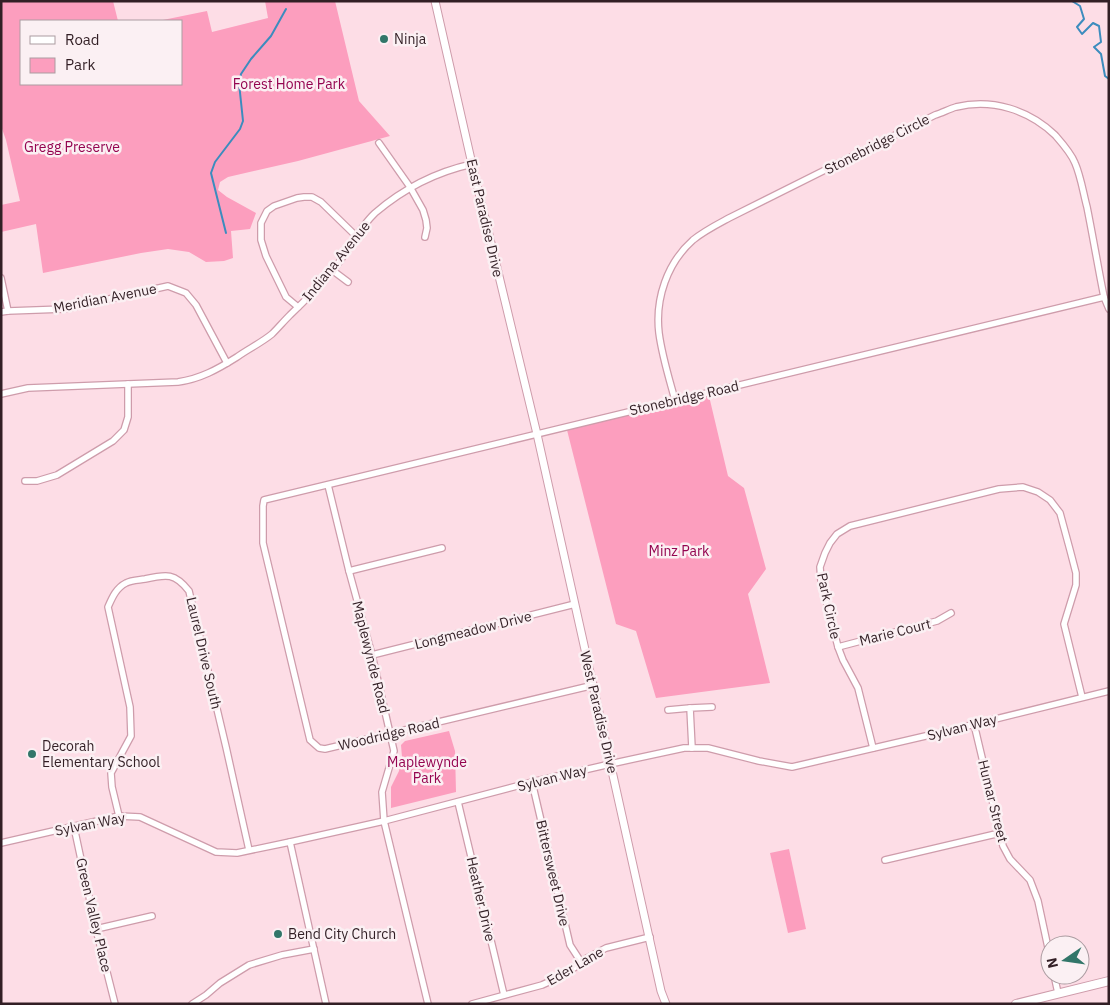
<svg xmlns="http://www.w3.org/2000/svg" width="1110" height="1005" viewBox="0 0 1110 1005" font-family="'IBM Plex Sans',sans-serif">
	<rect width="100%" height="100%" fill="#fddde6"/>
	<g fill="#fc9ebe">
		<path d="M1 1H113L118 21H21V84H181V21H158L207 11 212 32 268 18 265 1H335L359 101 390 136 298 161 228 177 220 182 218 190 227 197 256 213 250 229 231 231 233 258 224 261 206 262 189 252 168 249 141 253 43 273 36 224 1 232V205L20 201 6 140 1 126Z"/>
		<path d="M709 396 728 476 744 488 766 569 748 594 770 683 656 698 636 631 616 624 567 430Z"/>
		<path d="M449 731 455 751 456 792 391 808V787L399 771 402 757 401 745 405 741Z"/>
		<path d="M789 849 806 929 788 933 770 853Z"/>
	</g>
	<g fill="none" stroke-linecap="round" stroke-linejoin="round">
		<g stroke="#3c8cbe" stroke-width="2">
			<path d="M1072 1 1080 6 1084 19 1077 27 1082 34 1093 23 1099 26 1101 42 1094 47 1101 54 1105 76 1109 79"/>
			<path d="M226 233 211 173 215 162 240 129 243 121 239 83 241 74 251 59 271 36 286 9"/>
		</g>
		<g stroke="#ce9cab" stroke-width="8">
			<g id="minor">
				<path d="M379 143 410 187 423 210 426 220 427 228 425 237"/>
				<path d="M332 270 348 282"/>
				<path d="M1 278 8 311"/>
				<path d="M298 307 286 297 266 256 261 240V223L267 211 274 206 297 198 304 197H312L321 202 356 236"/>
				<path d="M1 312 8 311 64 309 168 286 186 293 196 305 227 363"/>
				<path d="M1 394 28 388 178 382C200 379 218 369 237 357 248 349 261 343 272 334 278 328 284 321 290 315 307 299 322 283 337 265 350 248 359 228 375 213 403 189 436 172 472 164"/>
				<path d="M675 400C669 378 662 356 659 333 655 299 667 263 693 240 704 231 716 225 729 218L935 115C942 113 949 109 956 107 992 98 1029 110 1055 135 1062 143 1071 153 1075 163 1081 177 1083 192 1087 207 1093 237 1098 267 1104 297L1109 309"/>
				<path d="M25 481H37L57 475 113 441 124 430 128 417V384"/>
				<path d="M328 485 349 571 372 655 394 751 382 792 384 821 428 1004"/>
				<path d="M349 571 442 548"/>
				<path d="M838 647 937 621 951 613"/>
				<path d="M372 655 575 604"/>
				<path d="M594 685 325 749 319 748 310 740 263 543V506L264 500 1104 297"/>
				<path d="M668 710 690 708"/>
				<path d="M974 724 1003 846 1010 859 1030 880 1038 901 1050 957"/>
				<path d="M692 748 690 708 712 707"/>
				<path d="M873 748 858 688 843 660 838 647 821 581 820 567 825 553 830 543 837 534 850 526 999 489 1023 487 1038 492 1050 500 1060 513 1070 550 1076 573V585L1064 624 1082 697"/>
				<path d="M532 782 570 945 581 962"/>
				<path d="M458 802 504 995"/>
				<path d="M119 816 112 787 111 773 131 736 130 707 108 607C112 598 116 588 126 583 131 580 139 580 145 579 167 574 175 573 189 591L226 747 249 850"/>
				<path d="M74 827 96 929 115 1004"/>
				<path d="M290 842 326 1004"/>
				<path d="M1 843 119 816 140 817 216 852 237 853 290 842 384 821 532 782 610 764 684 748H708L759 761 792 767 947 731 1109 691"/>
				<path d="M885 860 1000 833"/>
				<path d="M96 929 152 916"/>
				<path d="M1054 975 1058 993"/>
				<path d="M192 1004 206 995 220 983 249 965 282 955 314 949"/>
				<path d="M472 1004 542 985 566 974 587 958 606 948 650 937"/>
			</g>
		</g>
		<g stroke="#ce9cab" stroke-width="9">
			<path id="tertiary" d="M435 1 472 164 537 434 661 991 666 1004"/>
		</g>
		<g stroke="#ce9cab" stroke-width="10">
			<path id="secondary" d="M1016 1004 1109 981"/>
		</g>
		<use href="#minor" stroke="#fff" stroke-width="5.5"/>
		<use href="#tertiary" stroke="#fff" stroke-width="7"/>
		<use href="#secondary" stroke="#fff" stroke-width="8"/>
	</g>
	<g fill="#327669" stroke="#fbf0f3" stroke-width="2">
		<circle cx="384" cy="39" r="5"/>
		<circle cx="32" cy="754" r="5"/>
		<circle cx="278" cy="934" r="5"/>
	</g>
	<g text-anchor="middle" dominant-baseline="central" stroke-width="5" stroke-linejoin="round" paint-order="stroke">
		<g font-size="14" fill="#321f25" stroke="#fbf0f3" text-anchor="start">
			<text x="394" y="39">Ninja</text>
			<text x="42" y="746">Decorah<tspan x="42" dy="16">Elementary School</tspan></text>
			<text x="288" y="934">Bend City Church</text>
		</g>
		<g font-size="14" fill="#940450" stroke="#fbf0f3">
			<text x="289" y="84">Forest Home Park</text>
			<text x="72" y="147">Gregg Preserve</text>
			<text x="679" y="551">Minz Park</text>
			<text x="427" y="762">Maplewynde<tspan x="427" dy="16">Park</tspan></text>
		</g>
		<g font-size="14" fill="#321f25" stroke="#fbf0f3">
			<text transform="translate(877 144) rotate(-27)">Stonebridge Circle</text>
			<text transform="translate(485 218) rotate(77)">East Paradise Drive</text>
			<text transform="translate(336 261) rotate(-51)">Indiana Avenue</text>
			<text transform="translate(105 298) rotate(-11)">Meridian Avenue</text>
			<text transform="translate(684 398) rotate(-13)">Stonebridge Road</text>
			<text transform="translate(829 606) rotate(78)">Park Circle</text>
			<text transform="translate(473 630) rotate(-14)">Longmeadow Drive</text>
			<text transform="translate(895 632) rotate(-14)">Marie Court</text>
			<text transform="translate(204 653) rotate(77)">Laurel Drive South</text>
			<text transform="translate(371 657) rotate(76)">Maplewynde Road</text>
			<text transform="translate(599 712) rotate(77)">West Paradise Drive</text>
			<text transform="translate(962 727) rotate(-14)">Sylvan Way</text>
			<text transform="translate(389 734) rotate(-13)">Woodridge Road</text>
			<text transform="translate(552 778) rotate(-14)">Sylvan Way</text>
			<text transform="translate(993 801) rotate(76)">Humar Street</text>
			<text transform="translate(90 824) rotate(-11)">Sylvan Way</text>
			<text transform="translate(553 873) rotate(77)">Bittersweet Drive</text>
			<text transform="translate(481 899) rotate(77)">Heather Drive</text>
			<text transform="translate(94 915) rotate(77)">Green Valley Place</text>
			<text transform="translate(575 966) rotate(-30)">Eder Lane</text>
		</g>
	</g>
	<rect width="1110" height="1005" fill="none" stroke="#321f25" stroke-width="5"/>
	<rect x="20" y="20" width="162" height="65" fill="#fbf0f3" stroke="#ab9ca1"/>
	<rect x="30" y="36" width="25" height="8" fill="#ffffff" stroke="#ab9ca1"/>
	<text x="65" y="45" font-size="15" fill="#321f25">Road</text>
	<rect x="30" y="58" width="25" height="15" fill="#fc9ebe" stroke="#ab9ca1"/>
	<text x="65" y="70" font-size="15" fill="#321f25">Park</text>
	<g transform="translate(1065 960) rotate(257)"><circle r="24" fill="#fbf0f3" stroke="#ab9ca1"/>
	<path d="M0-4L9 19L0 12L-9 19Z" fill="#327669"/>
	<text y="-8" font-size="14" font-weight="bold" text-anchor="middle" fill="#321f25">N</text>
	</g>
</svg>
